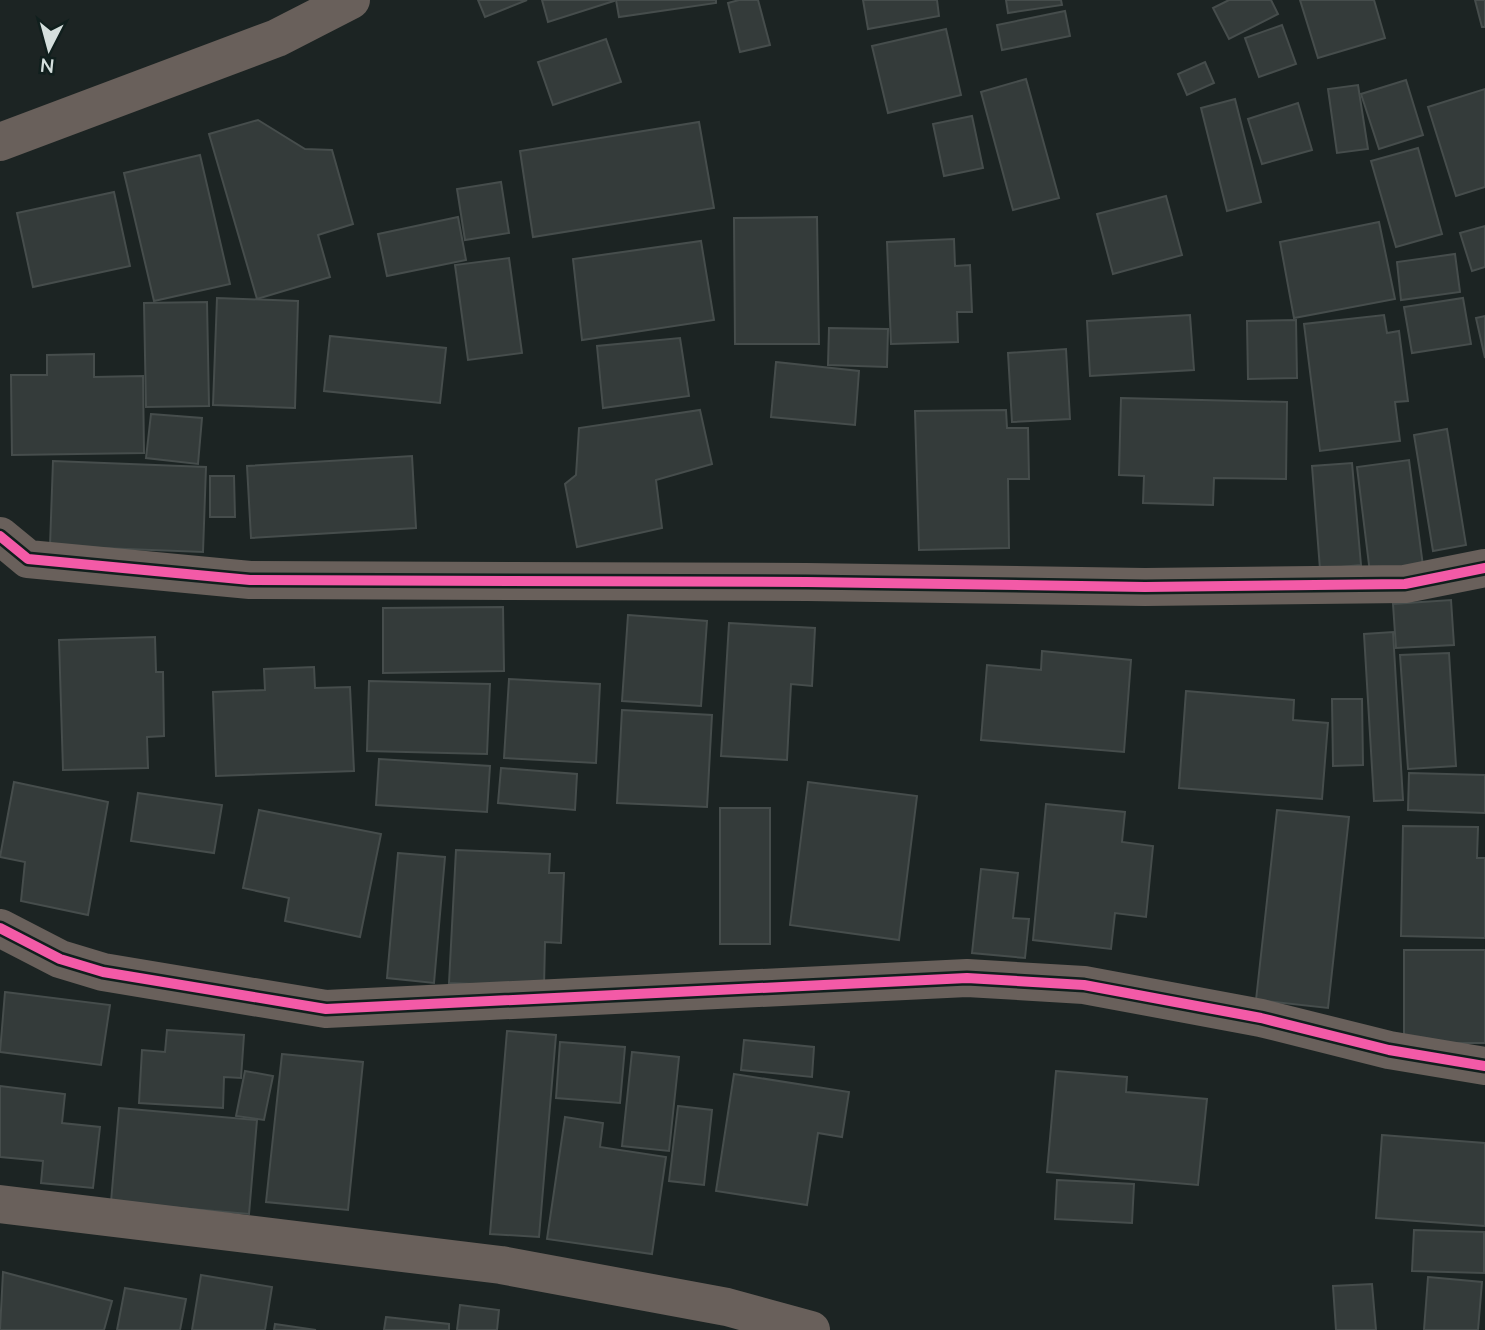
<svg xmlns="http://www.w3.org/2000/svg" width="1485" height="1330" viewBox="0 0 1485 1330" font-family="'Nunito Sans',sans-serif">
	<rect width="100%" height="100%" fill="#1c2423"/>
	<g fill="#343b3a" stroke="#464d4c" stroke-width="2">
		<path d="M478 0H527L485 17Z"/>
		<path d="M542 0H614V1L548 22Z"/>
		<path d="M616 0H716V3L619 17Z"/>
		<path d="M739 0H758L770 45 740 52 728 3Z"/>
		<path d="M863 0H937L939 16 868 29Z"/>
		<path d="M1006 0H1061L1062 5 1008 13Z"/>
		<path d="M1229 0H1271L1278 14 1229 39 1213 8Z"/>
		<path d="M1300 0H1374L1385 38 1318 58Z"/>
		<path d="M1475 0H1485V27H1482Z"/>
		<path d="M1065 11 1070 36 1002 50 997 25Z"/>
		<path d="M1282 25 1296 64 1259 77 1245 38Z"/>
		<path d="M946 29 961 95 888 113 872 46Z"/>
		<path d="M606 39 621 82 553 105 538 62Z"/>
		<path d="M1205 62 1214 83 1187 95 1178 74Z"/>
		<path d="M1026 79 1059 198 1013 210 981 92Z"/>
		<path d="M1406 80 1423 135 1379 149 1361 94Z"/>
		<path d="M1358 85 1368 149 1337 153 1328 89Z"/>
		<path d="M1485 89V187L1456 196 1428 107Z"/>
		<path d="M1235 99 1261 202 1227 211 1201 108Z"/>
		<path d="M1298 103 1312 150 1262 164 1248 119Z"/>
		<path d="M972 116 983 168 944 176 933 124Z"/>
		<path d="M258 120 305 149 332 150 353 224 318 235 330 277 257 299 209 134Z"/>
		<path d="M699 122 714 208 533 237 520 151Z"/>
		<path d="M1418 148 1442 234 1396 247 1371 161Z"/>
		<path d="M200 155 230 284 154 301 124 173Z"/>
		<path d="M501 182 509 233 465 240 457 189Z"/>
		<path d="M114 192 130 266 33 287 17 213Z"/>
		<path d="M1166 196 1182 255 1113 274 1097 214Z"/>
		<path d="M458 217 466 260 387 276 378 234Z"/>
		<path d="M817 217 819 344H735L734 218Z"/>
		<path d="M1379 222 1395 299 1294 318 1280 242Z"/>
		<path d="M1485 226V267L1472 271 1460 233Z"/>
		<path d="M954 239 955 266 970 265 972 312H957L958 342 891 344 887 242Z"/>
		<path d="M701 241 714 320 582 340 573 259Z"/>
		<path d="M1455 254 1460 292 1401 300 1397 262Z"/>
		<path d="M509 258 522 353 468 360 455 265Z"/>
		<path d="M217 298 298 301 295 408 213 405Z"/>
		<path d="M1463 298 1471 344 1412 353 1404 307Z"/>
		<path d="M207 302 209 406 146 407 144 303Z"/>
		<path d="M1190 315 1194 370 1090 376 1087 321Z"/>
		<path d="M1384 315 1387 333 1399 331 1408 401 1395 402 1400 441 1320 451 1304 324Z"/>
		<path d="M1485 316V358L1476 318Z"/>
		<path d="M1296 320 1297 378 1248 379 1247 321Z"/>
		<path d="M829 328 888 329 887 367 828 365Z"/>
		<path d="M330 336 446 348 440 403 324 391Z"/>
		<path d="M680 338 689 396 603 408 597 346Z"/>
		<path d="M1066 349 1070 419 1012 422 1008 353Z"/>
		<path d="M94 354V377L143 376 144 453 12 455 11 375H47V355Z"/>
		<path d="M776 362 859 371 855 425 771 417Z"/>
		<path d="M1121 398 1287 402 1286 479 1214 478 1213 505 1143 503 1144 476 1119 475Z"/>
		<path d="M700 410 712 464 656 480 662 528 577 547 565 484 576 475 579 428Z"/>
		<path d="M1006 410 1007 428H1028L1029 479H1008L1009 548 919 550 915 411Z"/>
		<path d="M151 414 202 418 198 464 146 458Z"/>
		<path d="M1447 429 1466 545 1433 551 1414 435Z"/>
		<path d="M412 456 416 528 251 538 247 466Z"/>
		<path d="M1409 460 1423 566 1370 573 1357 467Z"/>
		<path d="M53 461 206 467 203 552 50 546Z"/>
		<path d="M1352 463 1361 565 1320 569 1312 466Z"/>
		<path d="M210 476H234L235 517H210Z"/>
		<path d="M1451 600 1454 645 1396 648 1393 604Z"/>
		<path d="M503 607 504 671 383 673V608Z"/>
		<path d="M628 615 707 621 701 706 622 701Z"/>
		<path d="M729 623 815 628 812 686 791 684 787 760 721 756Z"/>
		<path d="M1393 632 1403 800 1374 801 1364 634Z"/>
		<path d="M155 637 156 672H163L164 736 147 737 148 768 63 770 59 640Z"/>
		<path d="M1042 651 1131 660 1124 752 981 740 987 665 1041 670Z"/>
		<path d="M1449 653 1456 766 1408 769 1400 655Z"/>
		<path d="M314 667 315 688 350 687 354 771 216 776 213 692 265 690 264 669Z"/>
		<path d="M509 679 600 684 596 763 504 758Z"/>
		<path d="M369 681 490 684 487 754 367 751Z"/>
		<path d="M1186 691 1294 700 1293 720 1328 723 1322 799 1179 788Z"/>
		<path d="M1332 699H1362L1363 765 1333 766Z"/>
		<path d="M622 710 712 715 707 807 617 803Z"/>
		<path d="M379 759 490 766 487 812 376 805Z"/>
		<path d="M501 768 577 774 575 810 498 803Z"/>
		<path d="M1409 773 1485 775V813L1408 810Z"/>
		<path d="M14 782 108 802 88 915 21 901 25 862 0 857Z"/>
		<path d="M808 782 917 796 899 940 790 925Z"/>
		<path d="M138 793 222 805 214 853 131 841Z"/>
		<path d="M1046 804 1125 812 1122 842 1153 846 1146 917 1115 913 1111 949 1033 940Z"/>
		<rect x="720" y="808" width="50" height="136"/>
		<path d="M259 810 381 834 360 937 285 921 289 898 243 888Z"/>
		<path d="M1277 810 1349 817 1328 1008 1256 1000Z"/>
		<path d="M1403 826 1478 827 1477 858H1485V938L1401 936Z"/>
		<path d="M456 850 550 854 549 873H564L561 943 545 942 544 987 449 983Z"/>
		<path d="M398 853 445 857 434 983 387 978Z"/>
		<path d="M981 869 1018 873 1013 918 1029 919 1025 958 972 953Z"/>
		<rect x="1404" y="950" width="81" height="93"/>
		<path d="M5 992 110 1005 101 1065 0 1052Z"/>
		<path d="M167 1030 244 1035 241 1078 224 1077 223 1108 139 1103 142 1050 165 1052Z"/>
		<path d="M507 1031 556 1035 539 1237 490 1234Z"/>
		<path d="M744 1040 814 1047 812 1077 741 1070Z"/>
		<path d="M560 1042 625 1047 620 1103 556 1098Z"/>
		<path d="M632 1052 679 1057 669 1151 622 1146Z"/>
		<path d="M282 1054 363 1062 348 1210 266 1202Z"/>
		<path d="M245 1071 273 1076 264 1120 236 1116Z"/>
		<path d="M1056 1071 1127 1077 1126 1092 1207 1099 1198 1185 1047 1172Z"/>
		<path d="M734 1074 849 1092 842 1137 818 1133 807 1205 716 1191Z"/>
		<path d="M0 1086 65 1094 62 1123 100 1127 93 1188 41 1183 43 1161 0 1157Z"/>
		<path d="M678 1106 712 1110 704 1185 669 1181Z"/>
		<path d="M119 1108 257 1120 249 1214 111 1202Z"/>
		<path d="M565 1117 603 1123 600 1147 666 1157 652 1254 547 1239Z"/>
		<path d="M1382 1135 1485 1143V1226L1376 1218Z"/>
		<path d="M1057 1180 1134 1184 1132 1223 1055 1219Z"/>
		<path d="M1414 1230 1484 1232V1273L1412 1271Z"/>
		<path d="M3 1272 112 1301 104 1330H0Z"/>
		<path d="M201 1275 272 1287 265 1330H192Z"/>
		<path d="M1428 1277 1482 1282 1478 1330H1424Z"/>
		<path d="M1372 1284 1376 1330H1336L1333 1286Z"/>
		<path d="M125 1288 186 1299 180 1330H117Z"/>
		<path d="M460 1305 499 1310 497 1330H457Z"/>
		<path d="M386 1317 449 1324V1330H384Z"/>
		<path d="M275 1324 316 1330H274Z"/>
	</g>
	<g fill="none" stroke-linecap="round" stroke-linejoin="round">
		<g stroke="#69605b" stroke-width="38">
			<path d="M0 142 277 38 351 0"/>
			<path d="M0 536 28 559 250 580 807 582 1145 587 1405 584 1485 568"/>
			<path d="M0 928 60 959 103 972 326 1009 967 978 1084 985 1261 1018 1389 1050 1485 1066"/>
			<path d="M0 1204 501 1265 727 1307 811 1330"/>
		</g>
		<g stroke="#101f1d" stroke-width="15">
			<g id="cycleway">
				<path d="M0 536 28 559 250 580 807 582 1145 587 1405 584 1485 568"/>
				<path d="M0 928 60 959 103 972 326 1009 967 978 1084 985 1261 1018 1389 1050 1485 1066"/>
			</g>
		</g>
		<use href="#cycleway" stroke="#f35aa7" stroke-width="10"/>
	</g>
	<g transform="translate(49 49) rotate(186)" stroke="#101f1d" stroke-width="5" paint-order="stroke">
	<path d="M0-5L12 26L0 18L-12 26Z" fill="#d5dfdd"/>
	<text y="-10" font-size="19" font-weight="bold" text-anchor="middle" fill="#d5dfdd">N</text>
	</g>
</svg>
